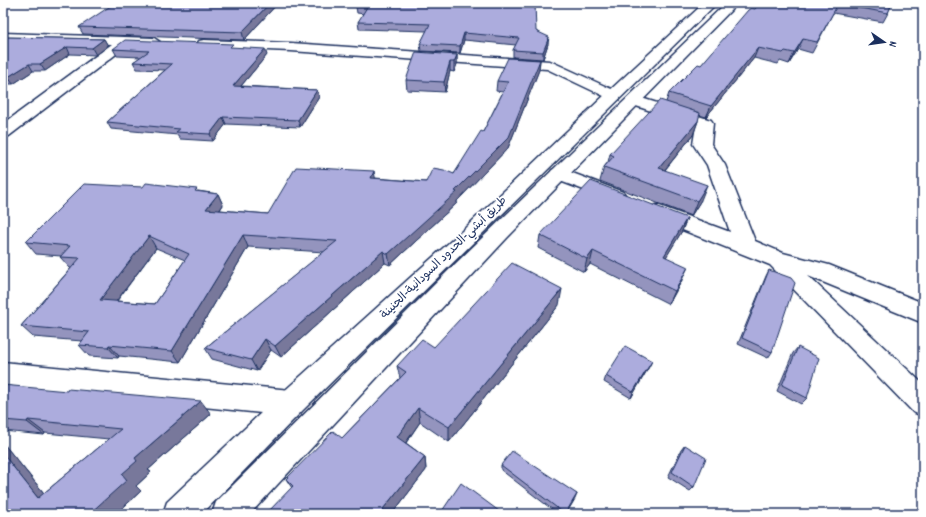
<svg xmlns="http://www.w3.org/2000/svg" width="926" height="517" viewBox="0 0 926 517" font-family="Dekko,'Playpen Sans Arabic',sans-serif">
	<rect width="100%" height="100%" fill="#fff"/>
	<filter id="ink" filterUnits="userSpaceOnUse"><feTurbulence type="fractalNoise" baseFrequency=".025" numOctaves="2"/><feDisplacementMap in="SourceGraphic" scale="8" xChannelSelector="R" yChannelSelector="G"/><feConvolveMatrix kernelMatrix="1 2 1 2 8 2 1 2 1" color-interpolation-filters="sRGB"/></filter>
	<g filter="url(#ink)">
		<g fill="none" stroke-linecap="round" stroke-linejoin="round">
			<g stroke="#1b2f5e" stroke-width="3">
				<g id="street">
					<path d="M3 33 154 38 160 42 154 46 128 45 9 136 3 137V124L112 44 3 41Z"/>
					<path d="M204 40 291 43 550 61 618 92 621 95 618 98H608L547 69 291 51 199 47 197 44 199 41Z"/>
					<path d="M635 96 711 120 713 123 711 144 725 165 755 241 783 253 829 265 923 303V323L808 276 923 384V416L913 412 770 265 650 217 647 212 650 207 657 205 730 232 707 165 693 144 696 126 630 104 627 101 630 98Z"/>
					<path d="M559 168 623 192 626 196 623 200 616 202 552 178 550 174 552 170Z"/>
					<path d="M3 362 291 390 301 394 305 403 301 412 291 416 3 386Z"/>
				</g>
			</g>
			<g stroke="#1b2f5e" stroke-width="3">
				<g id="highway">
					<path d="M704 3H717L301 412 202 514H163L167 502 281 394 462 231 608 92Z"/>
					<path d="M726 3H738L507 238 250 514H212L216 502 453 266Z"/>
				</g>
			</g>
			<use href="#street" fill="#fff" fill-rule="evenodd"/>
			<use href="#highway" fill="#fff" fill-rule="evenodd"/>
		</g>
		<g fill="#9494be" stroke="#1b2f5e" fill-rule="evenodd">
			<path d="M278 3 244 40 83 34 79 27Z"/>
			<path d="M359 3 536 31 548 44 543 59 513 57V50L516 45 464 40 460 53 421 51 420 44 427 31 359 29 358 22 364 14 357 13 356 7Z"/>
			<path d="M759 3H892L888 13 883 22 833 13 812 53 798 49 789 64 780 61 778 64 754 58 706 117 699 115 698 121 693 135 665 170 701 200 691 216 600 181 604 167 608 162 610 154 666 102 669 93 701 65 755 9Z"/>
			<path d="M3 37 104 39 108 46 96 55 70 54 45 71H33L13 84H3Z"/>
			<path d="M234 48 267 55 241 86 317 90 319 97 300 127 226 124 213 141 180 139 178 135 111 129 107 122 165 70 137 69 133 62 141 57 117 56 113 49Z"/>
			<path d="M457 55V64L454 72 450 71 445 92 407 90 406 80Z"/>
			<path d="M540 60 539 70 508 148 457 201V203L390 265 385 263 281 357 271 350 257 371 212 359 205 348 324 252 248 247 180 362 119 356 118 358 89 356 79 345 82 341 33 337 21 326 71 268H70L60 257 61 256 36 254 26 242 198 191 218 194 223 205 220 210 268 214 375 178 426 182 454 174 483 132 503 92 496 91 497 81ZM156 248 185 260 155 304 117 301Z"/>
			<path d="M687 218 682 231 666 257 682 280 669 304 590 264 584 272 538 248 540 235Z"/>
			<path d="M769 270 772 352 768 358 738 344 766 276Z"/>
			<path d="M559 305 449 442 420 422 406 443 425 457 426 470 392 514H266L292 488 286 479 342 438 400 378 397 366 434 347Z"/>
			<path d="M798 347 807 398 801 404 777 391 793 353Z"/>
			<path d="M652 361 631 398 604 382 606 376Z"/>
			<path d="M3 385 211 414 148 470 151 472 136 486 141 491 116 514H3V443L44 493 109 439 45 433 44 435 3 431Z"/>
			<path d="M685 445 694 487 690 491 668 477 681 450Z"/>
			<path d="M501 465 577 494 566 514H558L501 470Z"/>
		</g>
		<g fill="#78789b" stroke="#1b2f5e">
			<path d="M270 3H278L244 40 242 32Z"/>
			<path d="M464 33V40L460 53V46Z"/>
			<path d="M549 37 548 44 543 59V52Z"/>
			<path d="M104 39 108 46 96 55 92 48Z"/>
			<path d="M803 39 798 49 789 64 794 53Z"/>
			<path d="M67 47 70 54 45 71 40 64Z"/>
			<path d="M758 48 754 58 706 117 711 106Z"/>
			<path d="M265 49 267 55 235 93 233 86Z"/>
			<path d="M457 55V64L454 72V62Z"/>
			<path d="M540 60 539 70 508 148 457 201V203L390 265 388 254 455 191Z"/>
			<path d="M450 62V71L445 92 444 82Z"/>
			<path d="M29 64 33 71 13 84 8 77Z"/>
			<path d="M317 90 319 97 300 127 298 120Z"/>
			<path d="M223 117 226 124 213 141 210 134Z"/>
			<path d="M698 121 693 135 654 183 659 168Z"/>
			<path d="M374 171 376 182 371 178Z"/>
			<path d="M707 185 701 200 691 216 697 201Z"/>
			<path d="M218 194 223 205 212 221 206 209Z"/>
			<path d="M687 218 682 231 659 269 664 256Z"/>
			<path d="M243 235 248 247 180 362 172 351Z"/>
			<path d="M149 236 156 248 109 311 100 300Z"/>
			<path d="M383 251 385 263 281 357 275 346Z"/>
			<path d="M593 251 590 264 584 272 587 259Z"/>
			<path d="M688 267 682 280 669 304 675 291Z"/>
			<path d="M562 289 559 305 449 442V427Z"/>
			<path d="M265 339 271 350 257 371 251 360Z"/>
			<path d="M109 345 119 356 118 358 108 347Z"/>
			<path d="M652 361 649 367 631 398 633 392Z"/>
			<path d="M201 401 211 414 148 470 151 472 136 486 141 491 116 514H89L135 458Z"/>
			<path d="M418 408 420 422 400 451 397 437Z"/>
			<path d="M28 420 45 433 44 435 27 422Z"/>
			<path d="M3 443 56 508 38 498 3 454Z"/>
			<path d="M425 457 426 470 392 514H384L383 509Z"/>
			<path d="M577 494 575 499 566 514H565Z"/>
		</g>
		<g fill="#acacdd" stroke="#1b2f5e" fill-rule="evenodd">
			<path d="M115 3H270L242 32 79 27Z"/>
			<path d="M359 3H535L536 31 549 37 543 52 513 50 519 38 464 33 460 46 420 44 430 24 358 22 367 7H356Z"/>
			<path d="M759 3H892L888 13 838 4 817 42 803 39 794 53 785 51 783 53 758 48 711 106 669 93 698 64 701 65 748 10 751 8 755 9Z"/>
			<path d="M3 37 104 39 92 48 67 47 40 64H29L8 77H3Z"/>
			<path d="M125 40 233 44 230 47 265 49 233 86 317 90 298 120 223 117 210 134 176 132 180 129 107 122 172 64 133 62 149 51 113 49Z"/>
			<path d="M416 52 457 55 454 62H450L444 82 406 80Z"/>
			<path d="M508 58 540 60 509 137 455 191 457 192 388 254 383 251 275 346 265 339 251 360 205 348 337 241 243 235 172 351 109 345 108 347 79 345 89 332 21 326 80 258 60 257 70 246 26 242 84 184 143 187 146 183 197 189 195 191 218 194 206 209 268 214 296 167 374 171 371 178 426 182 433 168 444 170 454 174 481 131 483 132 508 82 497 81ZM149 236 189 254 155 304 100 300Z"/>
			<path d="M660 100 700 113 698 121 659 168 707 185 697 201 604 167 614 156 610 154Z"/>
			<path d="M591 181 687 218 664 256 688 267 675 291 593 251 587 259 540 235Z"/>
			<path d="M512 263 562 289 449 427 418 408 397 437 425 457 383 509 389 514H266L293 486 286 479 333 431 342 438 406 372 397 366 422 339 434 347Z"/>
			<path d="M769 270 791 278 795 283 772 352 742 338Z"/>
			<path d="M625 346 652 361 633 392 606 376Z"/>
			<path d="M798 347 819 358 807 398 782 385Z"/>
			<path d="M3 385 67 391 68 389 201 401 135 458 137 461 122 474 127 480 89 514H3V454L38 498 121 429 28 420 27 422 3 420Z"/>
			<path d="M685 445 706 458 694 487 672 472Z"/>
			<path d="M512 451 577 494 565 514 501 465Z"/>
			<path d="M461 483 503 514H440Z"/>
		</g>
	</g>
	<g text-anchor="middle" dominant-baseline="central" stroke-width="3.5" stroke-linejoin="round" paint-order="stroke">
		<g font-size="12" fill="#1b2f5e" stroke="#fff">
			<text transform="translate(444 258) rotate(-44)">طريق أبشي-الحدود السودانية-الجنينة</text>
		</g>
	</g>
	<rect width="926" height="517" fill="none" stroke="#fff" stroke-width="16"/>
	<rect x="8" y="8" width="910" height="501" fill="none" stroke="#1b2f5e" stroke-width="1.5" filter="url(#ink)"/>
	<g transform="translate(884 42) rotate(103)" stroke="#ffffff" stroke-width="3" paint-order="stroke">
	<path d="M0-3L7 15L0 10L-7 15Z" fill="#1b2f5e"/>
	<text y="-6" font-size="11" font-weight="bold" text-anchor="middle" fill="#1b2f5e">N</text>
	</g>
</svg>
